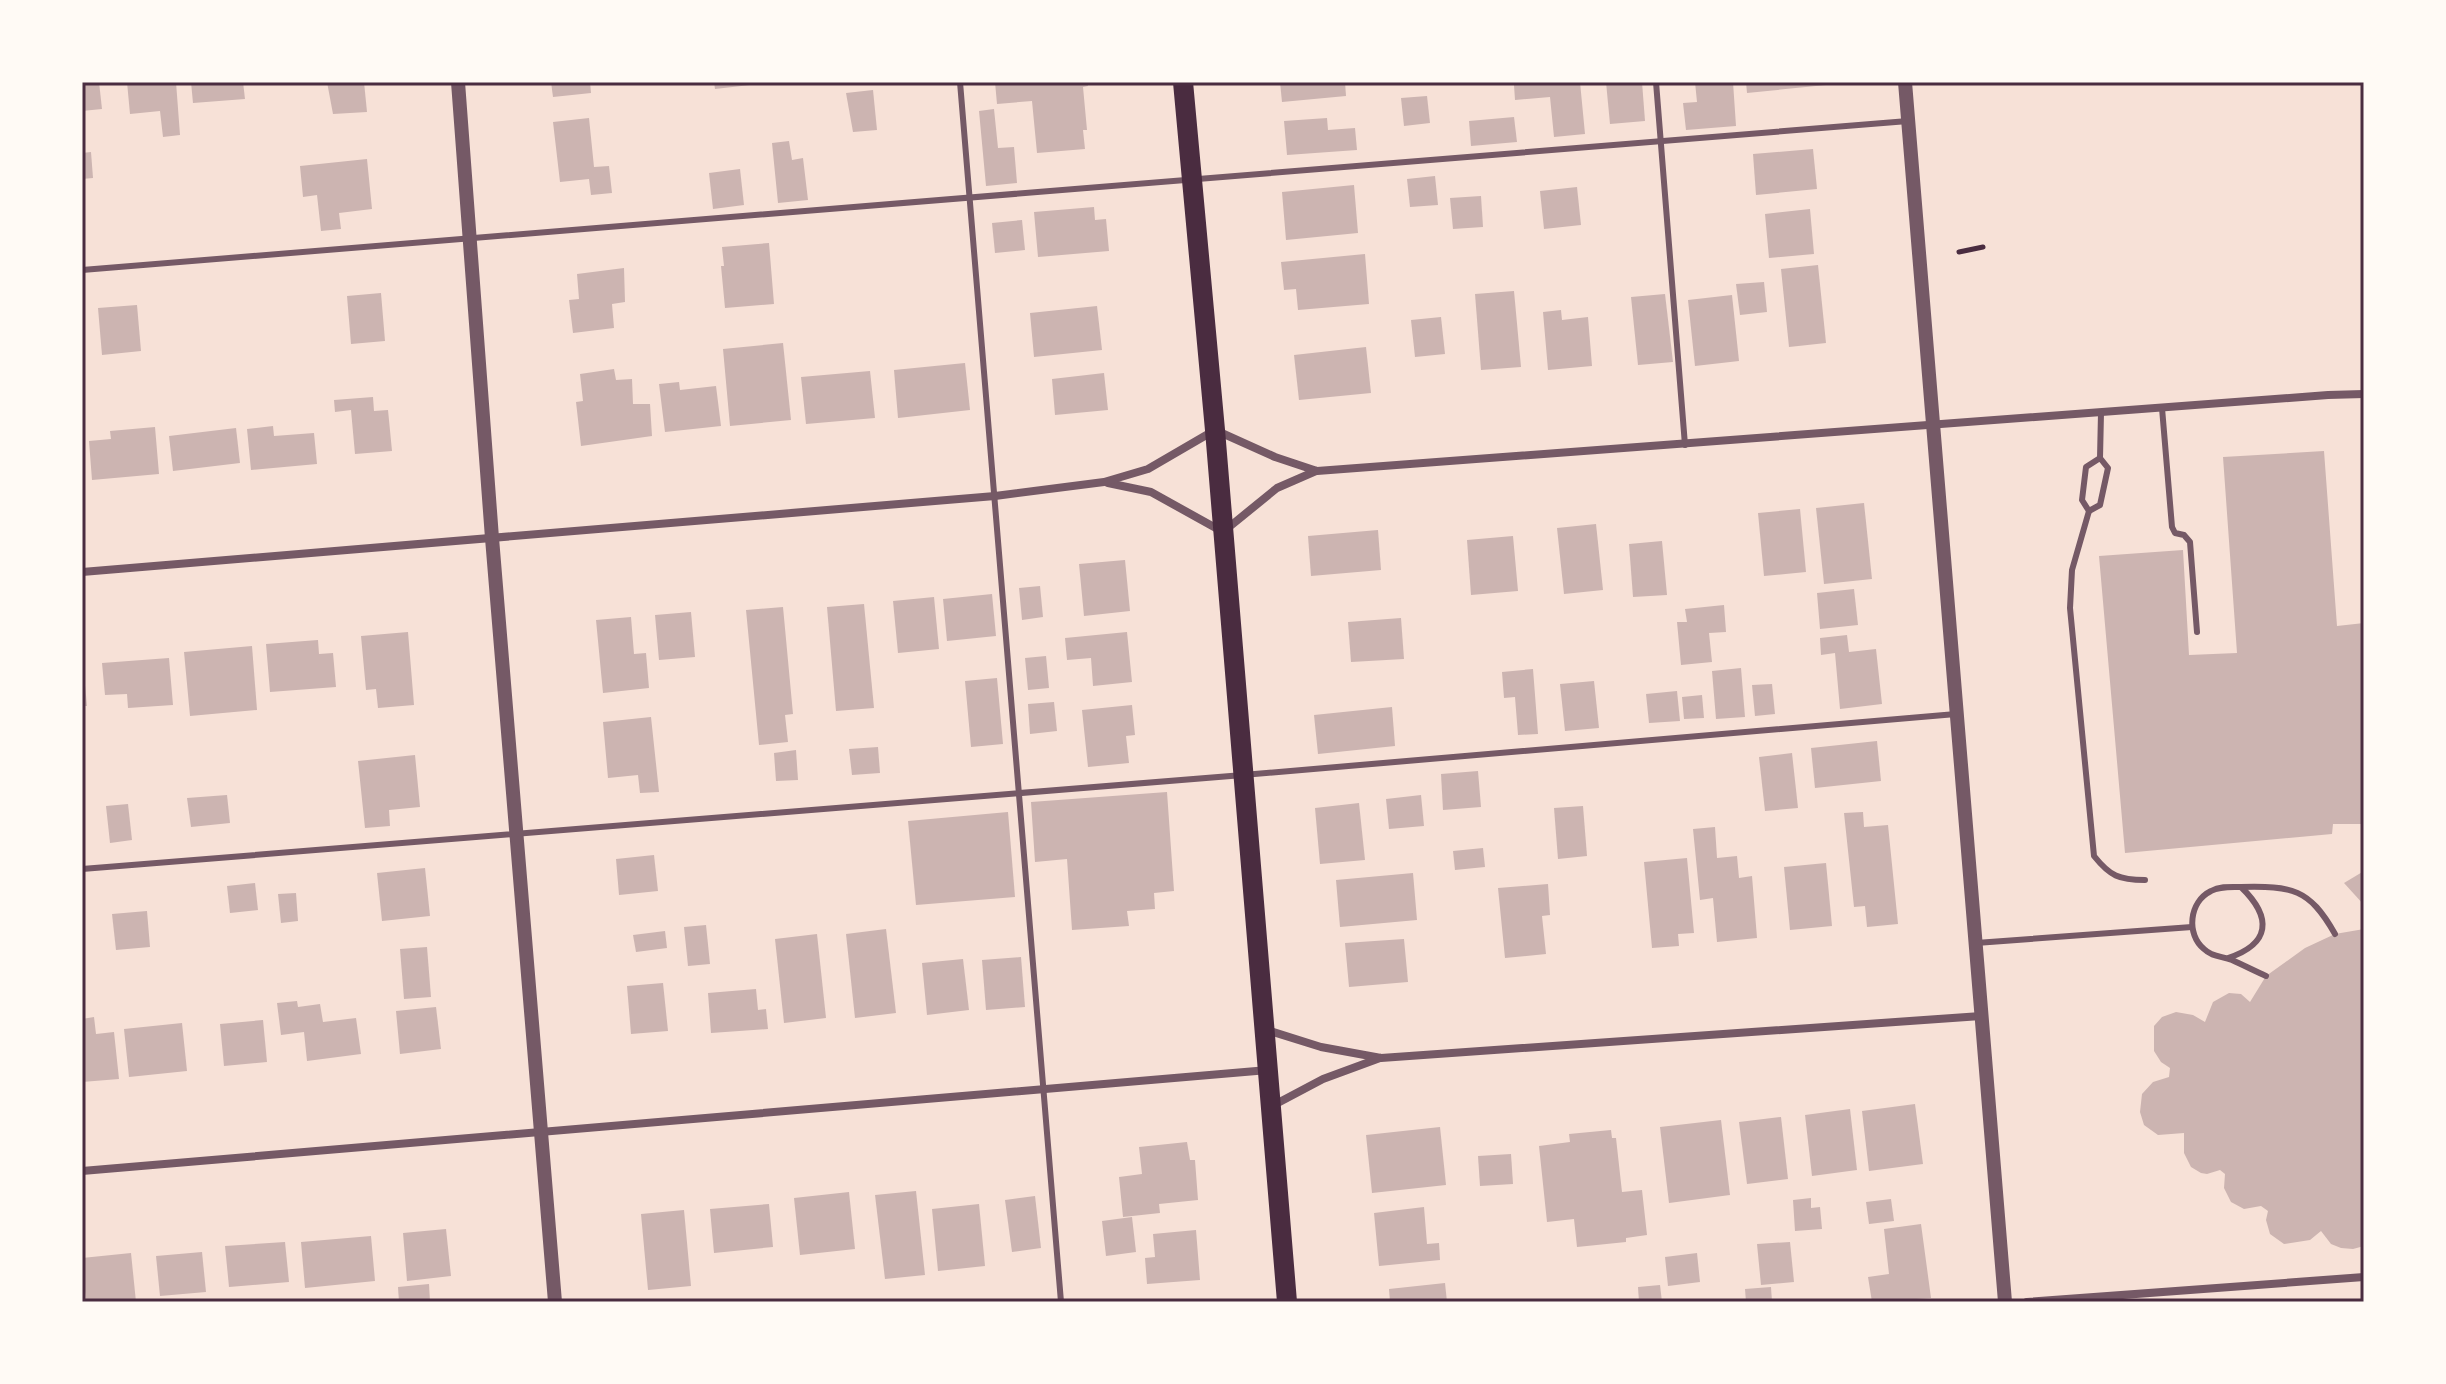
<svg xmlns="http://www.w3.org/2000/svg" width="2446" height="1384" viewBox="0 0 2446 1384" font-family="'Roboto Condensed',sans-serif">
	<rect width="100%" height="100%" fill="#f7e1d7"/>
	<g fill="#ccb4b1">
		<path d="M82 82H99L102 109 82 111Z"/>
		<path d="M127 82H176L180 135 163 137 160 111 130 114Z"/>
		<path d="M191 82H243L245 99 193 103Z"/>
		<path d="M327 82H364L367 112 333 114Z"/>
		<path d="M551 82H590L591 93 553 97Z"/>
		<path d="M714 82H750V85L715 89Z"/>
		<path d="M995 82H1087L1088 86 1083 87 1087 130H1083L1085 149 1037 153 1032 101 997 104Z"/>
		<path d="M1280 82H1345L1346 96 1282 102Z"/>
		<path d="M1545 82H1580L1585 134 1554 137 1550 97 1515 100 1514 85Z"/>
		<path d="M1606 82H1642L1645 121 1610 124Z"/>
		<path d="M1695 82H1733L1736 126 1686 130 1683 103 1697 102Z"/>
		<path d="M1746 82H1836V84L1747 93Z"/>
		<path d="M873 90 877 130 853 132 846 93Z"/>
		<path d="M1427 96 1430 123 1404 126 1401 98Z"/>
		<path d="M994 109 998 148 1014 147 1017 183 986 186 979 111Z"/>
		<path d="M1514 117 1517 142 1471 146 1469 121Z"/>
		<path d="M589 118 594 167 609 166 612 193 591 195 589 179 560 182 553 122Z"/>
		<path d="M1327 118 1328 130 1355 128 1357 150 1287 155 1284 121Z"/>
		<path d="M789 141 792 160 803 158 808 200 778 203 772 143Z"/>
		<path d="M1813 149 1817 189 1756 195 1753 154Z"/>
		<path d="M91 152 93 178 82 179V153Z"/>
		<path d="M367 159 372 209 339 213 341 229 321 231 317 195 303 197 300 166Z"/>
		<path d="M740 169 744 205 713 209 709 173Z"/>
		<path d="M1435 176 1438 205 1410 207 1407 179Z"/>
		<path d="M1354 185 1358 233 1286 240 1282 192Z"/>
		<path d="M1577 187 1581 225 1544 229 1540 191Z"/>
		<path d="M1481 196 1483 227 1453 229 1450 198Z"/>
		<path d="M1094 207 1095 220 1106 219 1109 251 1038 257 1034 212Z"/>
		<path d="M1810 209 1814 254 1769 258 1765 214Z"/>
		<path d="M1022 220 1025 250 995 253 992 223Z"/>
		<path d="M769 243 774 304 725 308 721 266H724L722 247Z"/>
		<path d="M1365 254 1369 304 1298 310 1296 289 1284 290 1281 262Z"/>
		<path d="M1818 265 1826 343 1789 347 1781 269Z"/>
		<path d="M624 268 625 302 612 304 614 328 573 333 569 300 579 299 577 274Z"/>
		<path d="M1764 282 1767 312 1740 315 1736 284Z"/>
		<path d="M1514 291 1521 367 1481 370 1475 294Z"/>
		<path d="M381 293 385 341 351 344 347 296Z"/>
		<path d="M1665 294 1673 362 1638 365 1631 297Z"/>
		<path d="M1732 295 1739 361 1695 366 1688 300Z"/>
		<path d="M137 305 141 351 102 355 98 308Z"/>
		<path d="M1097 306 1102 350 1034 357 1030 313Z"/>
		<path d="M1561 310 1562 320 1588 317 1592 366 1548 370 1543 312Z"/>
		<path d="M1441 317 1445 354 1415 357 1411 320Z"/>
		<path d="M783 343 791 420 730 426 723 349Z"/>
		<path d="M1366 347 1371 393 1299 400 1294 355Z"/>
		<path d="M965 363 970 410 898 418 894 370Z"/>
		<path d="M614 369 616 380 632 379 633 404H650L652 436 581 446 576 402 583 401 580 374Z"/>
		<path d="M870 371 875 418 806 424 801 377Z"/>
		<path d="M1104 373 1108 410 1055 415 1052 379Z"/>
		<path d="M679 382 680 390 716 386 721 426 665 432 659 384Z"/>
		<path d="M373 397 374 411 388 410 392 451 355 454 351 410 335 412 334 400Z"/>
		<path d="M273 426 274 436 314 433 317 464 251 470 247 429Z"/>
		<path d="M155 427 159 474 92 480 89 441 111 439 110 431Z"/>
		<path d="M236 428 240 463 173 471 169 436Z"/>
		<path d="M2324 451 2337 626 2364 623V824H2333L2332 834 2125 853 2099 556 2183 550 2189 655 2237 653 2223 457Z"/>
		<path d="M1864 503 1872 579 1824 584 1816 508Z"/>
		<path d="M1800 509 1806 572 1764 576 1758 513Z"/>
		<path d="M1596 524 1603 590 1564 594 1557 528Z"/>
		<path d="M1378 530 1381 570 1311 576 1308 536Z"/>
		<path d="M1513 536 1518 591 1471 595 1467 540Z"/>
		<path d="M1662 541 1667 595 1633 597 1629 544Z"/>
		<path d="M1125 560 1130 611 1084 616 1079 564Z"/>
		<path d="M1040 586 1043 617 1022 620 1019 588Z"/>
		<path d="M1854 589 1858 625 1820 629 1817 593Z"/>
		<path d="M992 594 996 636 947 641 943 599Z"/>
		<path d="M934 597 939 649 898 653 893 601Z"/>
		<path d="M864 604 874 708 836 711 827 607Z"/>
		<path d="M1724 605 1726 632 1709 633 1712 662 1681 665 1677 622H1687L1685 609Z"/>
		<path d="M783 607 793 714 785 715 788 742 759 745 746 610Z"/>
		<path d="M691 612 695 657 659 660 655 615Z"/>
		<path d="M631 617 634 654 646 653 649 688 603 693 596 620Z"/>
		<path d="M1401 618 1404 659 1351 662 1348 622Z"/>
		<path d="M408 632 414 705 378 708 376 689 366 690 361 636Z"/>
		<path d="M1127 632 1132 682 1093 686 1091 658 1067 660 1065 638Z"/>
		<path d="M1847 635 1849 652 1876 649 1882 704 1840 709 1835 653 1821 655 1820 638Z"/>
		<path d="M318 640 319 654 333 653 336 687 270 692 266 644Z"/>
		<path d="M252 646 257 710 190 716 184 652Z"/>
		<path d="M1046 656 1049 688 1028 690 1025 658Z"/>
		<path d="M169 658 173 705 128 708 127 694 105 695 102 663Z"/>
		<path d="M1741 668 1745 717 1716 719 1712 671Z"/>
		<path d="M1533 669 1538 734 1518 735 1515 697 1504 698 1502 672Z"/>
		<path d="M82 675H84L87 706H82Z"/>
		<path d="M997 678 1003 744 971 747 965 681Z"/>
		<path d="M1594 681 1599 728 1565 731 1560 684Z"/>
		<path d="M1772 684 1775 714 1755 716 1752 685Z"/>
		<path d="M1677 691 1680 721 1649 723 1646 694Z"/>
		<path d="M1702 695 1704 718 1684 719 1682 697Z"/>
		<path d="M1054 702 1057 731 1030 734 1028 704Z"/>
		<path d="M1132 705 1135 735 1126 736 1129 763 1088 767 1082 710Z"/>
		<path d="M1392 707 1395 746 1318 754 1314 715Z"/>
		<path d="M651 717 659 792 640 793 638 775 608 778 603 722Z"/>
		<path d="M1877 741 1881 781 1815 788 1811 748Z"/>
		<path d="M878 747 880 773 852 775 849 749Z"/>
		<path d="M796 750 798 780 776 781 774 753Z"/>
		<path d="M1792 753 1798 808 1765 811 1759 757Z"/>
		<path d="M415 755 420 807 389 810 390 826 365 828 358 761Z"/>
		<path d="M1478 771 1481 807 1443 810 1441 774Z"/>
		<path d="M1167 792 1174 891 1154 893 1155 909 1127 911 1129 926 1072 930 1067 859 1035 862 1031 802Z"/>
		<path d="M227 795 230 823 191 827 187 798Z"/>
		<path d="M1421 795 1424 826 1389 829 1386 799Z"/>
		<path d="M1359 803 1365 860 1320 864 1315 808Z"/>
		<path d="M128 804 132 840 110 843 106 806Z"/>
		<path d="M1583 806 1587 856 1558 859 1554 808Z"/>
		<path d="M1008 812 1015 897 916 905 908 821Z"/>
		<path d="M1863 812 1864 827 1888 825 1898 924 1867 927 1865 906 1854 907 1844 813Z"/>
		<path d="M1715 827 1717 858 1737 856 1739 878 1752 876 1757 938 1717 942 1713 898 1700 900 1693 829Z"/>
		<path d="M1483 848 1485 867 1455 870 1453 851Z"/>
		<path d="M654 855 658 891 619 895 616 859Z"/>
		<path d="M1687 858 1694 933 1678 934 1679 946 1652 948 1644 862Z"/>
		<path d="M1826 863 1832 926 1790 930 1784 867Z"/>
		<path d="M425 868 430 916 382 921 377 873Z"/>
		<path d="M2364 871V905L2344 883Z"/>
		<path d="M1413 873 1417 920 1340 927 1336 880Z"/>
		<path d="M255 883 258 910 230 913 227 886Z"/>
		<path d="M1548 884 1550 915 1542 916 1546 954 1505 958 1498 888Z"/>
		<path d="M296 893 298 921 281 923 278 894Z"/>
		<path d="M147 911 150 947 116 950 112 914Z"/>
		<path d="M706 925 710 964 688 966 684 927Z"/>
		<path d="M886 929 896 1013 855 1018 846 934Z"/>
		<path d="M2364 929V1246L2353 1249 2341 1248 2331 1244 2321 1231 2310 1240 2284 1244 2270 1234 2266 1220 2268 1211 2261 1206 2244 1209 2231 1202 2224 1188 2225 1174 2220 1170 2207 1174 2201 1173 2191 1167 2184 1153V1133L2158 1135 2144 1125 2140 1112 2142 1094 2153 1082 2169 1077 2170 1068 2161 1062 2154 1051V1026L2162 1017 2176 1012 2193 1015 2205 1022 2213 1002 2229 993 2241 994 2250 1002 2266 976 2305 948 2335 934Z"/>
		<path d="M665 931 667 948 636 952 633 935Z"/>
		<path d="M817 934 826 1018 784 1023 775 939Z"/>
		<path d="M1404 939 1408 982 1349 987 1345 943Z"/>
		<path d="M427 947 431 997 404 999 400 949Z"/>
		<path d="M1021 957 1025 1007 986 1010 982 960Z"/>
		<path d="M963 959 969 1010 927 1015 922 963Z"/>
		<path d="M663 983 668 1031 631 1034 627 986Z"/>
		<path d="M756 989 758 1010 766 1009 768 1029 711 1033 708 993Z"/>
		<path d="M297 1001 298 1007 320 1004 323 1022 356 1018 361 1054 307 1061 304 1032 281 1035 277 1003Z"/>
		<path d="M436 1007 441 1049 400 1054 396 1011Z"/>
		<path d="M94 1017 96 1034 114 1032 119 1079 82 1082V1019Z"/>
		<path d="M263 1020 267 1062 224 1066 220 1024Z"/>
		<path d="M182 1023 187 1071 129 1077 124 1029Z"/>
		<path d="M1915 1104 1923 1164 1869 1171 1862 1111Z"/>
		<path d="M1850 1109 1857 1170 1812 1176 1805 1115Z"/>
		<path d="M1781 1117 1788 1179 1747 1184 1739 1122Z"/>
		<path d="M1721 1120 1730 1195 1669 1203 1660 1127Z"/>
		<path d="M1440 1127 1446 1185 1372 1193 1366 1135Z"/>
		<path d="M1611 1130 1612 1138H1616L1622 1192 1642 1190 1647 1235 1626 1238V1242L1577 1247 1574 1219 1547 1222 1539 1146 1570 1142 1569 1134Z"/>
		<path d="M1187 1142 1190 1160H1195L1198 1200 1159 1204 1160 1213 1123 1217 1119 1177 1142 1174 1139 1147Z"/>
		<path d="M1511 1154 1513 1184 1480 1186 1478 1156Z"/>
		<path d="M916 1191 925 1275 885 1279 875 1195Z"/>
		<path d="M849 1192 855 1249 800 1255 794 1198Z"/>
		<path d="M1035 1196 1041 1248 1012 1252 1005 1200Z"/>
		<path d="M1811 1198V1208L1820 1207 1822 1229 1795 1231 1793 1200Z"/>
		<path d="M1891 1199 1894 1221 1869 1224 1866 1202Z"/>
		<path d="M769 1204 773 1247 714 1253 710 1209Z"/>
		<path d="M979 1204 985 1266 938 1271 932 1209Z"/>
		<path d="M1424 1207 1427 1244 1439 1243 1440 1260 1379 1266 1374 1213Z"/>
		<path d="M684 1210 691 1286 648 1290 641 1214Z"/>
		<path d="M1132 1217 1136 1252 1106 1256 1102 1221Z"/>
		<path d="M1921 1224 1931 1298 1872 1302 1868 1277 1889 1274 1884 1229Z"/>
		<path d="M446 1229 451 1276 407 1281 403 1233Z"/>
		<path d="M1196 1230 1200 1280 1147 1284 1145 1258 1155 1257 1153 1234Z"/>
		<path d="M371 1236 375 1281 305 1288 301 1242Z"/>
		<path d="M285 1242 289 1282 229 1287 225 1246Z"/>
		<path d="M1790 1242 1794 1282 1761 1285 1757 1244Z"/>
		<path d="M202 1252 206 1292 160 1296 156 1256Z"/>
		<path d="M131 1253 136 1302H86L82 1258Z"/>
		<path d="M1697 1253 1700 1282 1668 1286 1665 1257Z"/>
		<path d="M1445 1283 1447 1302H1390L1389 1289Z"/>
		<path d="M429 1284 430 1302H399L398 1287Z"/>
		<path d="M1660 1285 1662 1302H1639L1638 1287Z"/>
		<path d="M1771 1287 1772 1302H1746L1745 1289Z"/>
	</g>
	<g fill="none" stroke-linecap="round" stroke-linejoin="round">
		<path stroke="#4a2c40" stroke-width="5" d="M1959 252 1983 247"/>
		<g stroke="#755966" stroke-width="6">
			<path d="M960 82 1061 1302"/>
			<path d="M1656 82 1685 445"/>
			<path d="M82 270 1908 121"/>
			<path d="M2162 408 2172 527 2175 533 2184 535 2190 542 2197 632"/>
			<path d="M2100 458 2086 467 2082 500 2089 511 2100 505 2108 468 2100 458 2101 413"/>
			<path d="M2089 511 2072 570 2070 608 2094 856C2110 876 2119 880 2145 880"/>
			<path d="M82 869 1243 775 1956 714"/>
			<path d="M2241 887C2292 886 2309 888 2335 934"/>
			<path d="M1976 943 2192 927"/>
			<path d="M2228 958C2270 944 2273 918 2241 887 2231 887 2220 886 2211 891 2189 902 2186 934 2204 949 2212 957 2222 956 2232 960 2243 965 2255 971 2266 976"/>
		</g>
		<g stroke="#755966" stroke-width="8">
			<path d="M1108 483 1151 492 1223 532 1277 488 1316 471"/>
			<path d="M82 572 995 496 1104 482 1148 469 1215 430 1275 457 1317 471 2328 395 2364 394"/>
			<path d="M1267 1030 1321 1047 1381 1058 1981 1016"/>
			<path d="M1272 1106 1323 1079 1380 1058"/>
			<path d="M82 1171 1268 1070"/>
			<path d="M2027 1302 2364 1277"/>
		</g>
		<g stroke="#755966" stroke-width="14">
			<path d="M458 82 492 538 555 1302"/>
			<path d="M1905 82 2005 1302"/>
		</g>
		<path stroke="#4a2c40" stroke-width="20" d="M1183 82 1215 430 1287 1302"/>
	</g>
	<rect width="2446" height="1384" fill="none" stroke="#fffaf5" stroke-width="168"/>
	<rect x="84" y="84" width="2278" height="1216" fill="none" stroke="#4a2c40" stroke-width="3"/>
</svg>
